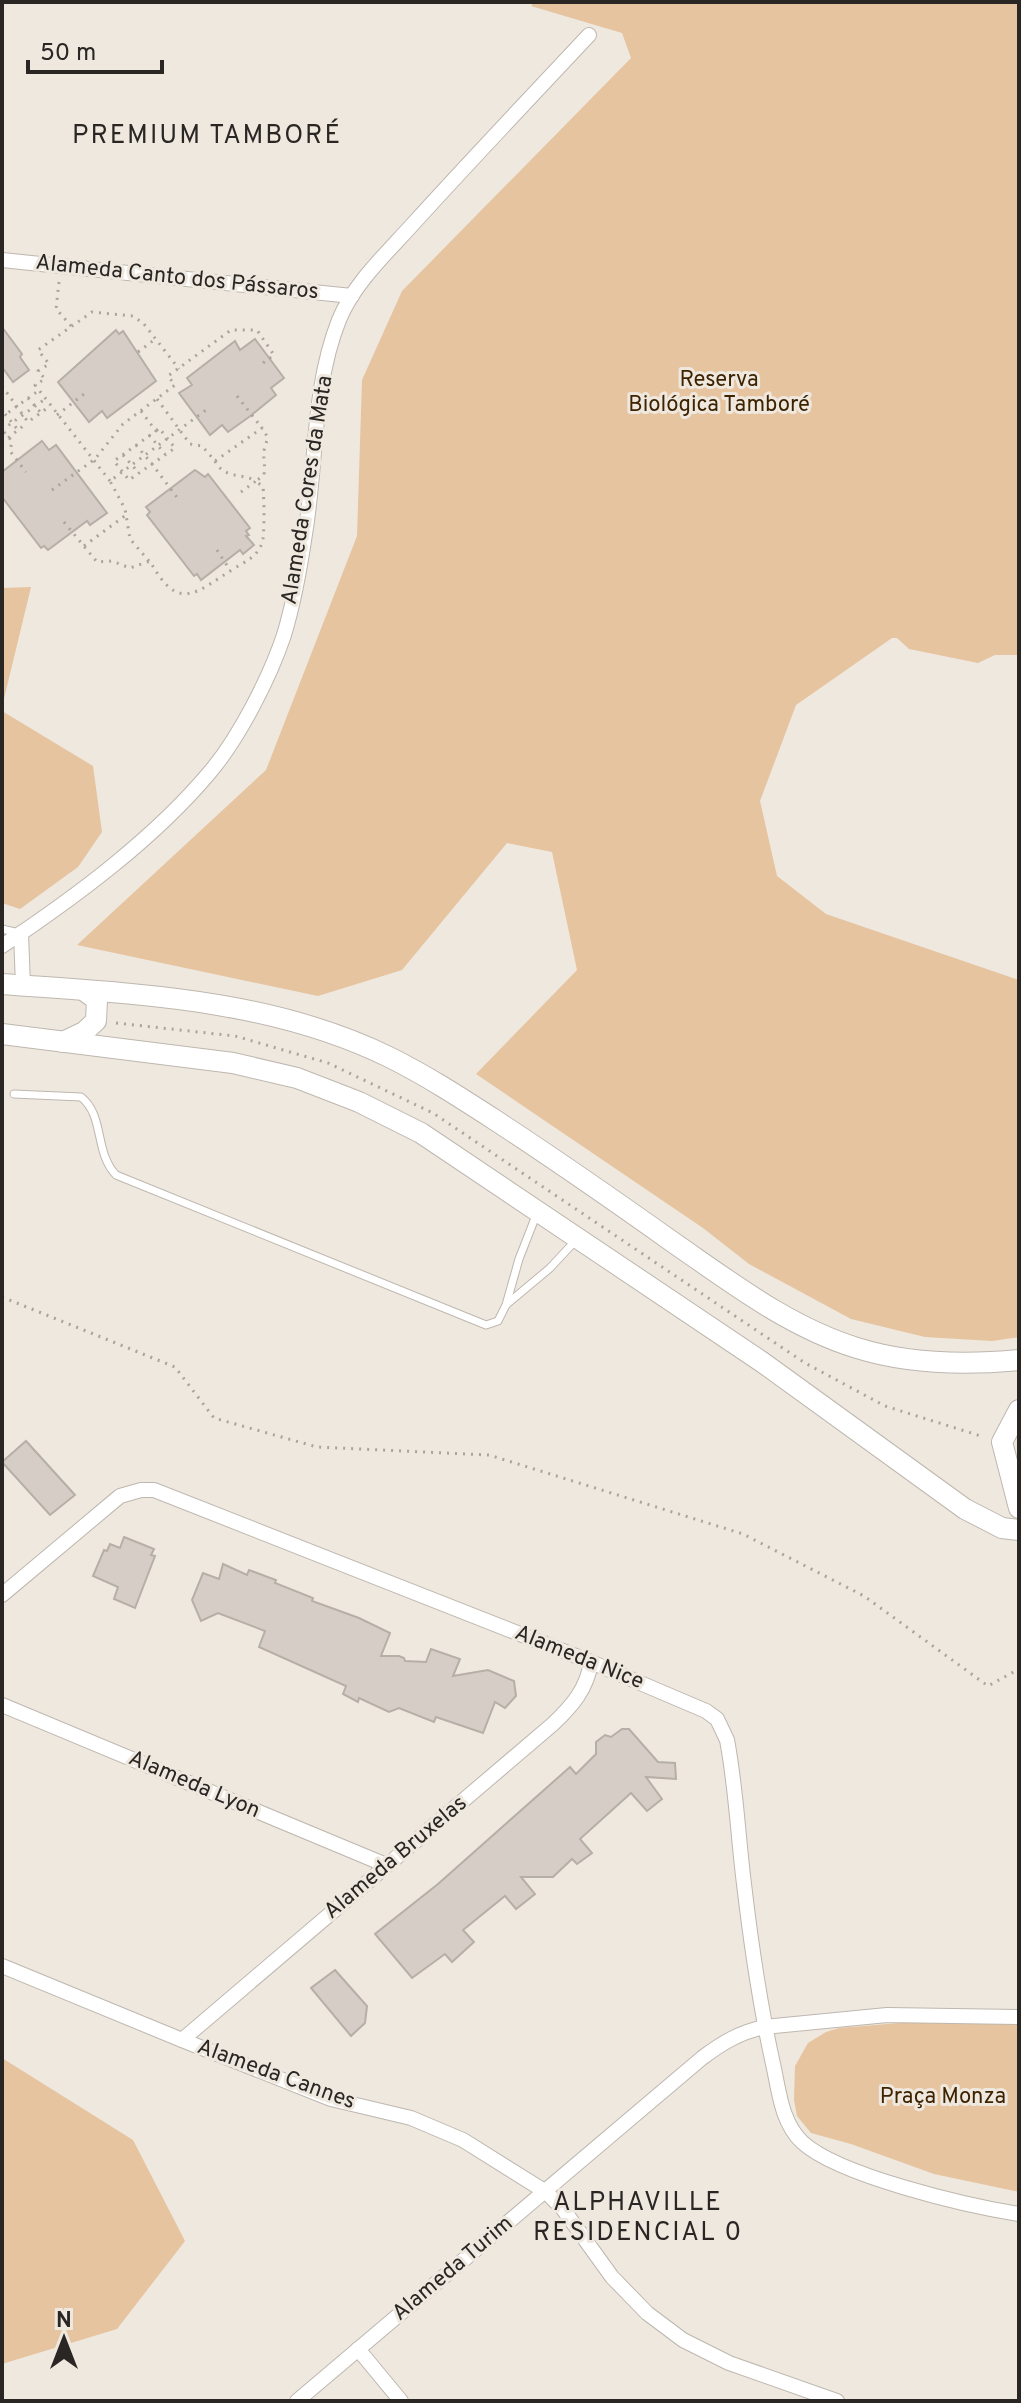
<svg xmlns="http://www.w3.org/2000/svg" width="1021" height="2403" viewBox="0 0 1021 2403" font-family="Overpass,sans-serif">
	<rect width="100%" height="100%" fill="#efe8df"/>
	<g fill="#e5c49f">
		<path d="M534 2H1019V655H995L978 663 909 649 897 638H892L796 705 760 801 777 876 826 914 1019 980V1337L992 1341 925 1337 851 1319 749 1264 703 1228 476 1074 577 970 552 852 507 843 402 970 318 996 77 945 266 770 357 536 362 380 402 291 631 58 622 33 531 6Z"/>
		<path d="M31 587 2 707V588Z"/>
		<path d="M2 711 93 766 102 832 78 867 20 909 2 903Z"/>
		<path d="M924 2021 1019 2024V2192L934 2174 851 2144 811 2133 797 2116 794 2100 795 2066 808 2043 826 2032 839 2028Z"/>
		<path d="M2 2058 133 2140 185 2241 117 2329 2 2364Z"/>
	</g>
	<g fill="#d6cec6" stroke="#b6afa7" stroke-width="2">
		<path d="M2 327 22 354 20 357 29 370 13 382 2 367Z"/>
		<path d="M116 330 119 334 123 331 156 381 107 418 102 411 89 422 58 382Z"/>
		<path d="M255 339 284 378 271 388 276 395 249 417 228 432 222 425 210 435 179 393 192 385 187 378 235 341 240 350Z"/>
		<path d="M42 441 49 450 56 445 107 513 90 525 87 521 48 550 44 546 41 548 2 497V472Z"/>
		<path d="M195 470 205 477 208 474 250 528 246 531 249 535 246 536 254 545 243 554 240 550 201 580 197 574 194 576 147 515 150 512 146 507Z"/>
		<path d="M26 1441 75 1495 50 1515 2 1462Z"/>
		<path d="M124 1537 154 1549 151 1555 155 1556 135 1608 114 1599 118 1587 93 1576 104 1550 107 1551 110 1544 120 1548Z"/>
		<path d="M223 1564 247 1575 249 1570 276 1580 275 1583 313 1598 312 1601 359 1618 390 1633 381 1656H399L404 1658 405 1661 426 1662 431 1649 460 1659 453 1676 488 1670 514 1681 516 1696 505 1708 495 1702 483 1733 436 1717 434 1722 399 1708 389 1712 359 1698 358 1702 343 1694 346 1686 259 1647 265 1631 218 1613 201 1621 192 1600 203 1573 219 1579Z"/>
		<path d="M622 1729H629L658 1762 675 1763 676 1779 646 1777 662 1799 647 1811 631 1793 580 1839 592 1853 577 1864 572 1859 553 1877H521L535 1894 516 1909 505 1896 463 1930 474 1942 452 1962 445 1954 412 1978 375 1934 438 1884 570 1767 576 1774 596 1754V1742L605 1735 611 1737Z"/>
		<path d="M335 1970 367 2006 365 2023 351 2036 311 1988Z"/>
	</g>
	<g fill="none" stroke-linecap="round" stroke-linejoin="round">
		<g stroke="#beb7af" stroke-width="9">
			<g id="lane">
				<path d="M2 929 19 933"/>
				<path d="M14 1094 81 1097C105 1116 94 1152 116 1175L486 1325 498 1321 506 1305 519 1259 537 1213"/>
				<path d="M507 1304 550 1268 577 1239"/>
			</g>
		</g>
		<g stroke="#beb7af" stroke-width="16">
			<g id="street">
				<path d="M2 260 352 296"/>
				<path d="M21 933 23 986"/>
				<path d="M2 946C74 898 154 839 210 772 239 738 270 677 284 635 294 602 300 568 305 534 317 463 312 388 339 320 354 283 386 254 412 225 470 161 530 98 589 35"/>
				<path d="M2 1595 120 1496 141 1490H154L591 1662 706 1711 717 1719 727 1740C736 1787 738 1836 744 1884 751 1944 760 2005 773 2064 779 2090 781 2122 802 2142 839 2176 968 2206 1019 2214"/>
				<path d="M2 1705 386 1865"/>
				<path d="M2 1966 182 2040 331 2099 411 2118 463 2140 546 2192 563 2209 612 2277 647 2313 683 2340 729 2363 837 2401"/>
				<path d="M182 2040 553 1724C572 1706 587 1689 591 1662"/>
				<path d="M358 2349 401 2401"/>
				<path d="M297 2401 702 2058C722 2043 740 2032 764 2027L887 2015 1019 2017"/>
			</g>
		</g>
		<g stroke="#beb7af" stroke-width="22">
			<g id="secondary">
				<path d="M2 984C135 994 270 998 391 1058 427 1076 461 1098 495 1120 556 1160 615 1201 674 1243 732 1283 789 1327 857 1348 908 1364 966 1365 1019 1360"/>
				<path d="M2 1034 233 1063 297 1078 359 1102 421 1133 762 1362 965 1509 1002 1528 1019 1530"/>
				<path d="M63 1042 84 1032 96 1021 97 1000 86 992"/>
				<path d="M1019 1410 1002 1442 1019 1508"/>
			</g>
		</g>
		<g stroke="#aaa49d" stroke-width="3" stroke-dasharray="2 6" stroke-linecap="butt">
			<path d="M59 282 56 309 72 327"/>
			<path d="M138 352 154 340"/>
			<path d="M2 386 28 422 50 406"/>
			<path d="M237 396 262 428"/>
			<path d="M28 398 41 413"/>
			<path d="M141 411 156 431 114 461 129 480 152 464 179 500"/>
			<path d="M5 414 18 430 27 423"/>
			<path d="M57 415 84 394"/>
			<path d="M2 417 38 391"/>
			<path d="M2 430 45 399"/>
			<path d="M4 432 12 441 10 451 26 472"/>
			<path d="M149 435 165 454"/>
			<path d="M2 443 18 430"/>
			<path d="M136 445 152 464 175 448 159 428 156 431"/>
			<path d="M123 455 139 473"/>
			<path d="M215 461C224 479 242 473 256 481L241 492"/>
			<path d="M110 481 35 385 45 379 38 371 49 364 38 350 92 312 133 316 144 324 179 369"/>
			<path d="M52 490 95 459 123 424 175 385 168 376 231 330H257L274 355 259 366"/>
			<path d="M64 522 97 562 112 561 130 568 150 561C179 615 197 591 235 568 246 561 257 557 262 543 265 536 264 496 263 487L256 481 264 475C266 457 260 457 268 438L262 428 215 461 202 446 190 444 157 399"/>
			<path d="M84 546 126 515"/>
			<path d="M217 550 230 570"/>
			<path d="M149 561 130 539 125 509 110 481 206 410"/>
			<path d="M116 1023 235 1036 328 1063 433 1113 805 1363 885 1406 984 1437"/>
			<path d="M2 1297 175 1367 214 1418 317 1447 489 1455 743 1534 864 1596 988 1686 1019 1669"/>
		</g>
		<use href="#lane" stroke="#fff" stroke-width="7"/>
		<use href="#street" stroke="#fff" stroke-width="14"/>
		<use href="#secondary" stroke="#fff" stroke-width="20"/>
	</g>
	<g text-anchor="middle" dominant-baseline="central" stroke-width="6" stroke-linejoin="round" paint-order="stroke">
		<g font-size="22" fill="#292623" stroke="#efe8df">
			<text transform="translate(177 278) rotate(6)">Alameda Canto dos Pássaros</text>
			<text transform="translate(308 490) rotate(-81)">Alameda Cores da Mata</text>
			<text transform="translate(579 1658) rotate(22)">Alameda Nice</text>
			<text transform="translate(194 1785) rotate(23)">Alameda Lyon</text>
			<text transform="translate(396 1858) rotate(-40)">Alameda Bruxelas</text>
			<text transform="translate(276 2075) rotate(20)">Alameda Cannes</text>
			<text transform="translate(453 2269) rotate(-40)">Alameda Turim</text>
		</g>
		<g font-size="22" fill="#3d2300" stroke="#efe8df">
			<text x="719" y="380">Reserva<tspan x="719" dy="25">Biológica Tamboré</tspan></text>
			<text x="943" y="2097">Praça Monza</text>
		</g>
		<g font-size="26" letter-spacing="2" fill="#292623" stroke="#efe8df">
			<text x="207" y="136">PREMIUM TAMBORÉ</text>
			<text x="638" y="2203">ALPHAVILLE<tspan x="638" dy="30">RESIDENCIAL 0</tspan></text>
		</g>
	</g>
	<rect width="1021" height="2403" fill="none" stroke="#292623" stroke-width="8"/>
	<g transform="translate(64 2339)" stroke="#efe8df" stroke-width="6" paint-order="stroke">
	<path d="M0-6L14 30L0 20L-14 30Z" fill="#292623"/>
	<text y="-12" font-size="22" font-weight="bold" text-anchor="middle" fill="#292623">N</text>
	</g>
	<path d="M28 60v12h134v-12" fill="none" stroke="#292623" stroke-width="4"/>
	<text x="40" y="60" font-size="24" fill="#292623" stroke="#efe8df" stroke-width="6" paint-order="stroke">50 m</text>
</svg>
